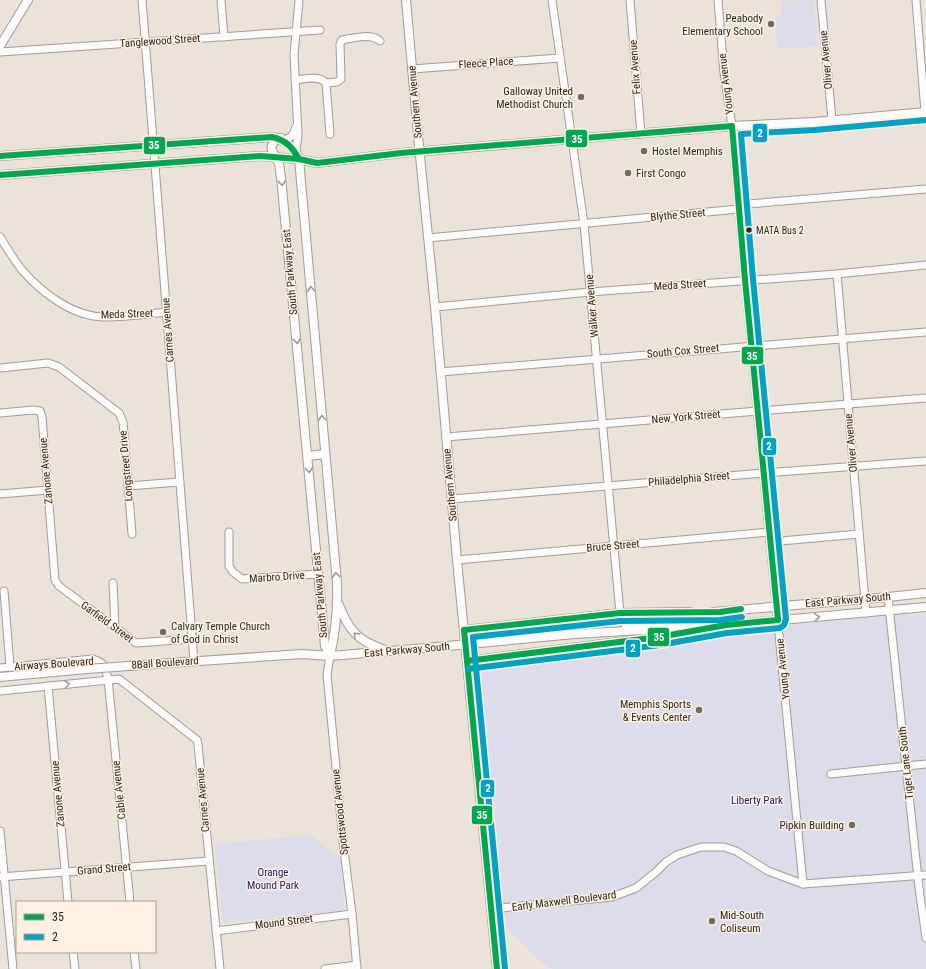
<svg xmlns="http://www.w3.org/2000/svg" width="926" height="969" viewBox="0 0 926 969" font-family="'Roboto Condensed',sans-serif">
	<rect width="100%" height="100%" fill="#ebe3da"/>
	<g fill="#dddcea">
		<path d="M802 0H814L818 46 778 49 775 18 781 17V2Z"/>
		<path d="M901 613 908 616 926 614V969H553L542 963 498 919 474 669 493 667 495 660 779 628H786L788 625Z"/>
		<path d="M311 835 341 860 344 910 223 923 215 844Z"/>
	</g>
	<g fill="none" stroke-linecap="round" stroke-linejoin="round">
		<g stroke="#a29c95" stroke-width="9">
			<g id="minor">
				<path d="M142 0 194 661"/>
				<path d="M221 0 224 37"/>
				<path d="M552 0 584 224 620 613"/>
				<path d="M630 0 641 134"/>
				<path d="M718 0 724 73 732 126 745 280 803 884"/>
				<path d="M821 0 832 120"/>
				<path d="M916 0 925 112"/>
				<path d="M0 52 320 30"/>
				<path d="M412 69 560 58"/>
				<path d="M295 80C304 79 320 75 326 83L330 134"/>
				<path d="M326 83 337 82 341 79 340 44 342 40C353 38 371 33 380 41"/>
				<path d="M285 140 292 136 296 127"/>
				<path d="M296 152 298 134 294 55 299 0"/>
				<path d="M0 237C7 248 14 260 22 270 42 293 73 317 105 317 126 317 146 314 167 312"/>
				<path d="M428 238 739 209 743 205 748 204 926 189"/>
				<path d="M837 274 866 613"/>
				<path d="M435 307 590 292 837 274 926 265"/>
				<path d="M0 368 48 363 59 367 119 413 123 422 132 534"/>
				<path d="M440 372 926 332"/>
				<path d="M0 413 33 410 40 411 42 417 55 580 59 586 136 643 191 639"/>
				<path d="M446 437 758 411 926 398"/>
				<path d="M128 486 179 482"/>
				<path d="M0 494 48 490"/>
				<path d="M452 499 764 473 926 461"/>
				<path d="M229 532V566L233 572 242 579 318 574"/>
				<path d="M770 542 859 534"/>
				<path d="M457 560 769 532"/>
				<path d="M113 583 115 628"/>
				<path d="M4 591 10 667"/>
				<path d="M888 597 919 888 926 938"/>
				<path d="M330 656 327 675 344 850 352 914 357 969"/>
				<path d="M0 668 93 659C106 663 105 668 108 679L130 902"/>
				<path d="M48 686 68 902"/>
				<path d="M0 691 119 679 197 740 198 745 220 969"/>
				<path d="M831 774 926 764"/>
				<path d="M0 831 13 969"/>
				<path d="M0 877 209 861"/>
				<path d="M491 909 612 897 636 888 656 872 666 862 677 855 701 847H724L736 851 768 871 803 884 926 875"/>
				<path d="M216 931 352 914"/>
				<path d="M73 952 75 969"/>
				<path d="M134 952 136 969"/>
				<path d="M325 969 357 965"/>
			</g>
		</g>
		<g stroke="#a29c95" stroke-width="10">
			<g id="major">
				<path d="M406 0 419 146 435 307 457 560 497 969"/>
				<path d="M0 46 28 0"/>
				<path d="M281 138C264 146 274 152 279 164 280 168 280 173 281 177L325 646 330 656"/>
				<path d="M0 156 272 137C287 139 292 146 299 159L337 583C338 609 336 630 330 656"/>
				<path d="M0 175 260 156 299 159 317 163 401 153 732 126 814 122 926 112"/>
				<path d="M308 456 325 454"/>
				<path d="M339 605C349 631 358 641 385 650"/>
				<path d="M626 627 689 617 714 612 888 597 926 593"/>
				<path d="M464 630 620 613 690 612"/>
				<path d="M575 634 726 625 926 607"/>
				<path d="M467 661 659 637 688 632"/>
				<path d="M170 663 302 654 330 656 426 648"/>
				<path d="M0 677 87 669"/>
			</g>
		</g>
		<use href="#minor" stroke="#fcfbf9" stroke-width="7"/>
		<use href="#major" stroke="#fcfbf9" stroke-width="8"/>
		<g stroke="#a29c95" stroke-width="10" stroke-linecap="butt">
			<g id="major-bridge">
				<path d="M426 648 575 634"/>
				<path d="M87 669 170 663"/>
			</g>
		</g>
		<use href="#major-bridge" stroke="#fcfbf9" stroke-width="8"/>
		<g stroke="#fef1e3" stroke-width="9">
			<g id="bus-1">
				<path d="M0 156 272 137C286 140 292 147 299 159"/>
				<path d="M0 175 260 156 299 159 317 163 401 153 732 126 745 280 778 620 726 625 659 637 467 661"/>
				<path d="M497 969 464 630 620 613 720 612 741 609"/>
			</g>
		</g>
		<g stroke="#fef1e3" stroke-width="9">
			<g id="bus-2">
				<path d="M468 669 660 645 727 633 780 628 784 625 786 619 753 279 741 134 815 130 926 120"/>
				<path d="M505 968 473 637 620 621 720 620 742 617"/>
			</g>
		</g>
		<use href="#bus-1" stroke="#00a651" stroke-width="6"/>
		<use href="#bus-2" stroke="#02a2c5" stroke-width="6"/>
	</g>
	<defs><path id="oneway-chevron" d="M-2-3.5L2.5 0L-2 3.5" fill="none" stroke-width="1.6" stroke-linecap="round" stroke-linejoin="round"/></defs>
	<g stroke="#9f9c98">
		<use href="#oneway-chevron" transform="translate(282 183) rotate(84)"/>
		<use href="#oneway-chevron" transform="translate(311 289) rotate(-95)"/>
		<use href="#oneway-chevron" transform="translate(297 341) rotate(84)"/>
		<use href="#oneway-chevron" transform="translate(322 418) rotate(-95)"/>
		<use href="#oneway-chevron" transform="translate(309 470) rotate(85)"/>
		<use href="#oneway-chevron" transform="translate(336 575) rotate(-95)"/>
		<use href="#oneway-chevron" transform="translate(817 617) rotate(-4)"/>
		<use href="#oneway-chevron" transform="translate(356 635) rotate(-136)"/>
		<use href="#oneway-chevron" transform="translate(67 684) rotate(-7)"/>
	</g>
	<g fill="#706962" stroke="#fef1e3" stroke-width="1.5">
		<circle cx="771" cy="24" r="4"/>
		<circle cx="581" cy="97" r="4"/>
		<circle cx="644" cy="151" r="4"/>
		<circle cx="628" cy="173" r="4"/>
		<circle cx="163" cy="632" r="4"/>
		<circle cx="699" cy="710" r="4"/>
		<circle cx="852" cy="825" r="4"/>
		<circle cx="712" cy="921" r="4"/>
	</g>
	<circle fill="#2d2721" stroke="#fef1e3" stroke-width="1.5" cx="749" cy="230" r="3.5"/>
	<g text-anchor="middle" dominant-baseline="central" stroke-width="3" stroke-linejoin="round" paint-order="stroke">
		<g font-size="10" fill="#2d2721" stroke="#fef1e3" text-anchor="start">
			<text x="756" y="230">MATA Bus 2</text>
		</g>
		<g font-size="11" fill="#2d2721" stroke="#fef1e3" text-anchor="end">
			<text x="763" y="18">Peabody<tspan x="763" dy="13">Elementary School</tspan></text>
			<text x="573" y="91">Galloway United<tspan x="573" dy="13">Methodist Church</tspan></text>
			<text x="652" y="151" text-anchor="start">Hostel Memphis</text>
			<text x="636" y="173" text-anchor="start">First Congo</text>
			<text x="171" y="626" text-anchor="start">Calvary Temple Church<tspan x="171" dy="13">of God in Christ</tspan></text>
			<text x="691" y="704">Memphis Sports<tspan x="691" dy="13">&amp; Events Center</tspan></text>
			<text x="844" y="825">Pipkin Building</text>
			<text x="720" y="915" text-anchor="start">Mid-South<tspan x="720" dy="13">Coliseum</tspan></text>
		</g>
		<g font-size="11" fill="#2d2721" stroke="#fef1e3">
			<text transform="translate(160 41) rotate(-4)">Tanglewood Street</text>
			<text transform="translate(826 60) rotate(-95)">Oliver Avenue</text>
			<text transform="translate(486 63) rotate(-4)">Fleece Place</text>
			<text transform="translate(635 67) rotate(-94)">Felix Avenue</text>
			<text transform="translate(726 84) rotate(-97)">Young Avenue</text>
			<text transform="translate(415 102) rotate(-95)">Southern Avenue</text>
			<text transform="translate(678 215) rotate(-5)">Blythe Street</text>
			<text transform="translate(290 272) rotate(-95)">South Parkway East</text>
			<text transform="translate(680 285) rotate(-4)">Meda Street</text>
			<text transform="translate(592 306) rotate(-95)">Walker Avenue</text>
			<text transform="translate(127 314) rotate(-2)">Meda Street</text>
			<text transform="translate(168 330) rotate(-94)">Carnes Avenue</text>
			<text transform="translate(683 351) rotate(-5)">South Cox Street</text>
			<text transform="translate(686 417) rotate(-5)">New York Street</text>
			<text transform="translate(851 443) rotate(-95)">Oliver Avenue</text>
			<text transform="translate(126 466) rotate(-95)">Longstreet Drive</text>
			<text transform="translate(46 471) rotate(-95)">Zanone Avenue</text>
			<text transform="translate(689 479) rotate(-5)">Philadelphia Street</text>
			<text transform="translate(450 485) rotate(-95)">Southern Avenue</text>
			<text transform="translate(613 546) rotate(-5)">Bruce Street</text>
			<text transform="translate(277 577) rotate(-4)">Marbro Drive</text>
			<text transform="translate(320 595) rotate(-95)">South Parkway East</text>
			<text transform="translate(848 600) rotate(-5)">East Parkway South</text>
			<text transform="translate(107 622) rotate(36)">Garfield Street</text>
			<text transform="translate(407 650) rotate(-5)">East Parkway South</text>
			<text transform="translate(165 663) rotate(-4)">8Ball Boulevard</text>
			<text transform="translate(54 664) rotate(-4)">Airways Boulevard</text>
			<text transform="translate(783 669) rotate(-96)">Young Avenue</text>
			<text transform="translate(906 763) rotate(-96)">Tiger Lane South</text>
			<text transform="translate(119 790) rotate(-96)">Cable Avenue</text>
			<text transform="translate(58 794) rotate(-95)">Zanone Avenue</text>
			<text transform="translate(203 800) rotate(-95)">Carnes Avenue</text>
			<text transform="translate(340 812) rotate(-96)">Spottswood Avenue</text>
			<text transform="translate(104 869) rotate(-5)">Grand Street</text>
			<text transform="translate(564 901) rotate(-7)">Early Maxwell Boulevard</text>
			<text transform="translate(284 922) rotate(-7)">Mound Street</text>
		</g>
		<g font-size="11" fill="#26226a" stroke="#fef1e3">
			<text x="757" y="800">Liberty Park</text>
			<text x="273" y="872">Orange<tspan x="273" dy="13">Mound Park</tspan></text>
		</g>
	</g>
	<g stroke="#fef1e3" stroke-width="1.5">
		<rect x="752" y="123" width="16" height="20" rx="4" fill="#02a2c5"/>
		<rect x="565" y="129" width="23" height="19" rx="4" fill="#00a651"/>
		<rect x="143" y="136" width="23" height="19" rx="4" fill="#00a651"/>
		<rect x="741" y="346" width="23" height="19" rx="4" fill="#00a651"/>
		<rect x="762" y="437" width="15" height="19" rx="4" fill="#02a2c5"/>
		<rect x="647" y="627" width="23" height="20" rx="4" fill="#00a651"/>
		<rect x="625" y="639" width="16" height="19" rx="4" fill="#02a2c5"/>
		<rect x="480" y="779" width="15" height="19" rx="4" fill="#02a2c5"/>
		<rect x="471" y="805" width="22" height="20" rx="4" fill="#00a651"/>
	</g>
	<g font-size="11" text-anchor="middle" font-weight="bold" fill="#fff">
		<text x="760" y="137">2</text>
		<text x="577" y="143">35</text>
		<text x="154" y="149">35</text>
		<text x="752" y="360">35</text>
		<text x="769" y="450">2</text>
		<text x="659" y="641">35</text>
		<text x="633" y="652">2</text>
		<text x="488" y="792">2</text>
		<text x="482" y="819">35</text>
	</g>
	<rect x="16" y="901" width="140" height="52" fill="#fef1e3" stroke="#aaa095"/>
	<rect x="24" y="914" width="20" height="6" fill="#00a651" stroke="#aaa095"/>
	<text x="52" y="921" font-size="12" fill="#2d2721">35</text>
	<rect x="24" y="934" width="20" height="6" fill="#02a2c5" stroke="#aaa095"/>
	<text x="52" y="941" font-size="12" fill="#2d2721">2</text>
</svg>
